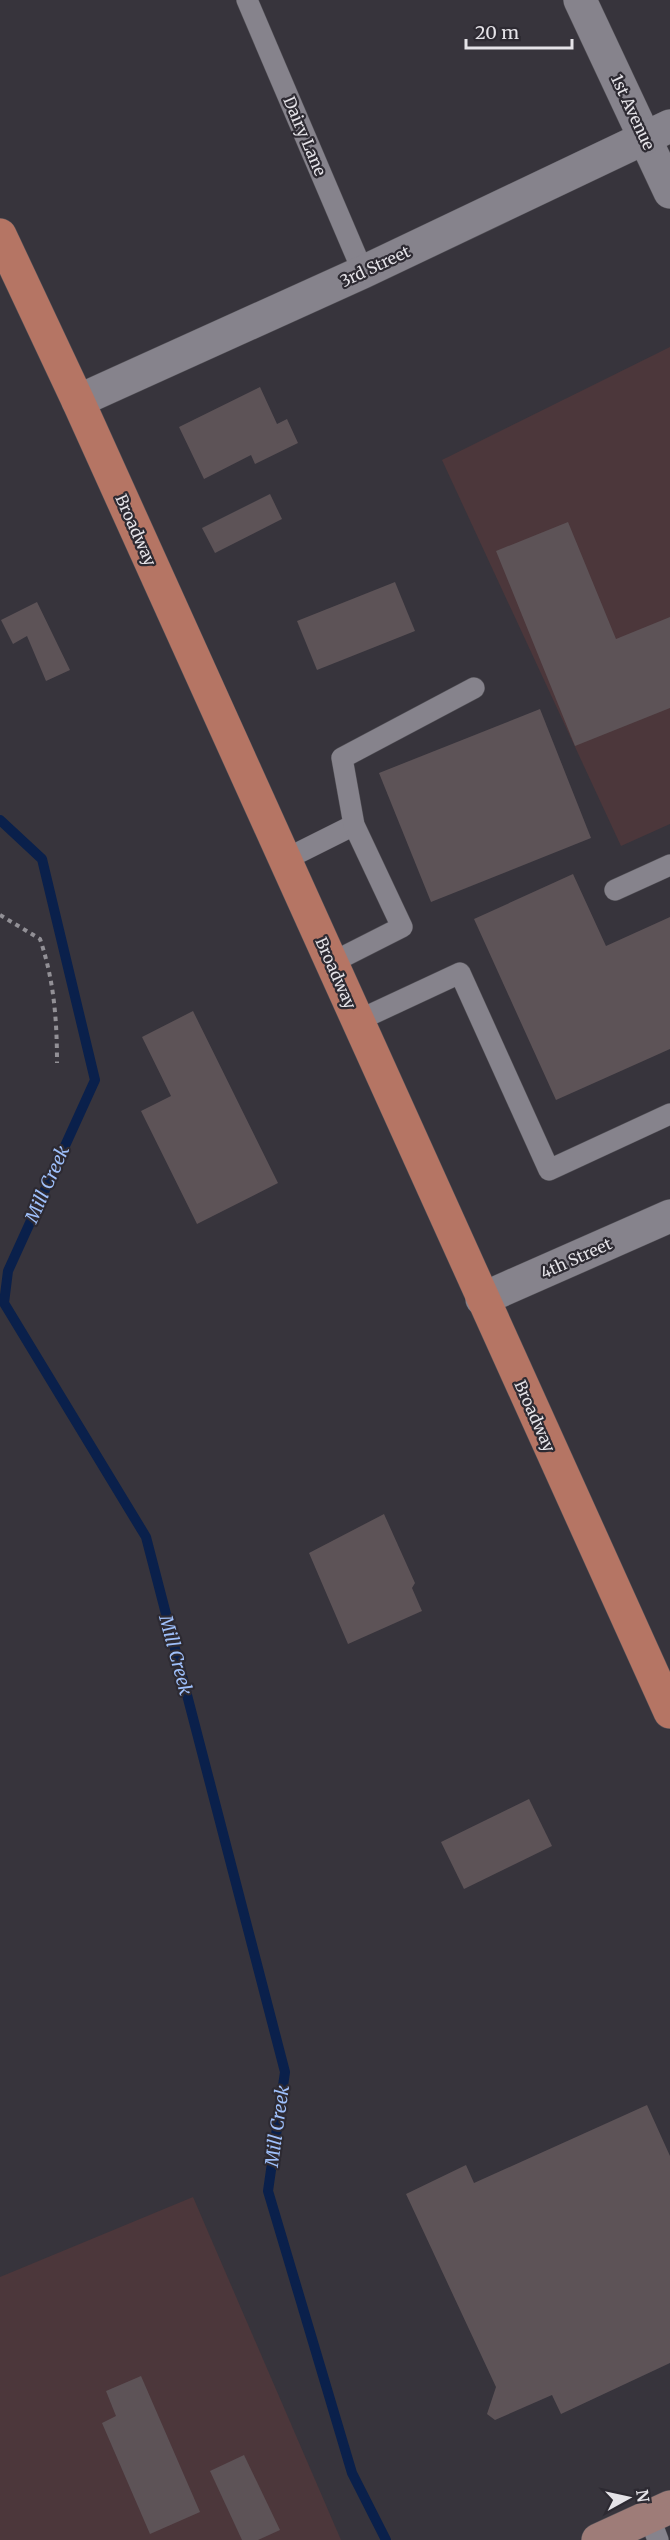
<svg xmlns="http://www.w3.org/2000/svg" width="670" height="2540" viewBox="0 0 670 2540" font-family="Merriweather,serif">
	<rect width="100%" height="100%" fill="#37343c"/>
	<g fill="#4c373b">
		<path d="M670 347V824L621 846 442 460Z"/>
		<path d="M193 2197 341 2540H0V2277Z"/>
	</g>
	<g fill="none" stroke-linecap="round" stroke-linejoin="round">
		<path stroke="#0a204b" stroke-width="10" d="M0 820 42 859 95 1080 8 1271 4 1303 146 1537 285 2072 268 2191 352 2473 386 2540"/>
	</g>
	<g fill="#5d5357">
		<path d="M260 387 277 424 287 419 298 443 255 464 251 455 204 479 179 427Z"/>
		<path d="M270 494 282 519 215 553 202 528Z"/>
		<path d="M568 522 616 639 670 617V708L575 746 496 551Z"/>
		<path d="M395 582 415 631 317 670 297 621Z"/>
		<path d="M37 602 70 670 46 681 27 636 13 644 1 620Z"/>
		<path d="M540 709 591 838 431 902 379 773Z"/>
		<path d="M573 874 606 946 670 917V1049L556 1100 474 919Z"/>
		<path d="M193 1011 278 1183 197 1224 141 1111 171 1096 142 1037Z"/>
		<path d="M384 1514 415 1583 412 1588 422 1611 348 1644 309 1553Z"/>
		<path d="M529 1799 552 1846 464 1889 441 1842Z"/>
		<path d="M647 2105 670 2156V2363L561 2414 552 2395 495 2420 487 2414 496 2387 406 2194 466 2165 474 2183Z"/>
		<path d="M141 2376 200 2512 150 2534 102 2423 116 2416 106 2391Z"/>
		<path d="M244 2455 280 2530 258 2540H242L210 2471Z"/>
	</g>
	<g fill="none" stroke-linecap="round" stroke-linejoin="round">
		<g stroke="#525056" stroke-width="22">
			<g id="service">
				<path d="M247 0 363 272"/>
				<path d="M284 860 354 825"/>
				<path d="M615 890 670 865"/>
				<path d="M331 963 402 927 354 825 342 758 474 688"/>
				<path d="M357 1021 460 973 549 1170 670 1114"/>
				<path d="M649 2516 658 2540"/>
			</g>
		</g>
		<g stroke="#525056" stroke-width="34">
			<g id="minor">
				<path d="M580 0 670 192"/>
				<path d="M78 401 363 272 670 126"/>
				<path d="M482 1299 670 1216"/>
			</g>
		</g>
		<g stroke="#525056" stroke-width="34">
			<path id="secondary" d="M598 2540 670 2507"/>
		</g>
		<g stroke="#525056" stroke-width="34">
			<path id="primary" d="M0 235 78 401 670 1712"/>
		</g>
		<path stroke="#929096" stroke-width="4" stroke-dasharray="4.5 4.5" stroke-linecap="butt" d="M0 915 40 939C54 980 57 1020 57 1063"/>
		<use href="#service" stroke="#86838c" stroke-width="21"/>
		<use href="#minor" stroke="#86838c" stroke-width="33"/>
		<use href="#secondary" stroke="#9e7c78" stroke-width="33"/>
		<use href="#primary" stroke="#b57564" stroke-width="33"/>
	</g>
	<g text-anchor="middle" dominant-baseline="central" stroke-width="4.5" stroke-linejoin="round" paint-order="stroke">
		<g font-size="16" fill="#e5e3e8" stroke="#2d2a32">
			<text transform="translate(633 112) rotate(65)">1st Avenue</text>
			<text transform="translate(305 136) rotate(67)">Dairy Lane</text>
			<text transform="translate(375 266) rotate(-25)">3rd Street</text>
			<text transform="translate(136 530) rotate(66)">Broadway</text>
			<text transform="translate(336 973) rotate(66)">Broadway</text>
			<text transform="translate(576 1258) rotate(-24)">4th Street</text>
			<text transform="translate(535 1416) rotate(66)">Broadway</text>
		</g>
		<g font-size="18" font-style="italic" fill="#9fc0fb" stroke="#2d2a32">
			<text transform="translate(47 1184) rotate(-66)">Mill Creek</text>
			<text transform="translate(176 1655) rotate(75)">Mill Creek</text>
			<text transform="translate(277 2126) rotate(-82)">Mill Creek</text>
		</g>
	</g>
	<g transform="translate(628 2498) rotate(82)" stroke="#2d2a32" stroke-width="4.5" paint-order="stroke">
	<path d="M0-4.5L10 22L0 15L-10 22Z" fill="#e5e3e8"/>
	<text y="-9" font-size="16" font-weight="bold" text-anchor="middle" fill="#e5e3e8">N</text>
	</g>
	<path d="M466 39v9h106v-9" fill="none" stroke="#e5e3e8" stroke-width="3"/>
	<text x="475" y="39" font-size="18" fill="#e5e3e8" stroke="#2d2a32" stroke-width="4.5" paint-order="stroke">20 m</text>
</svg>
